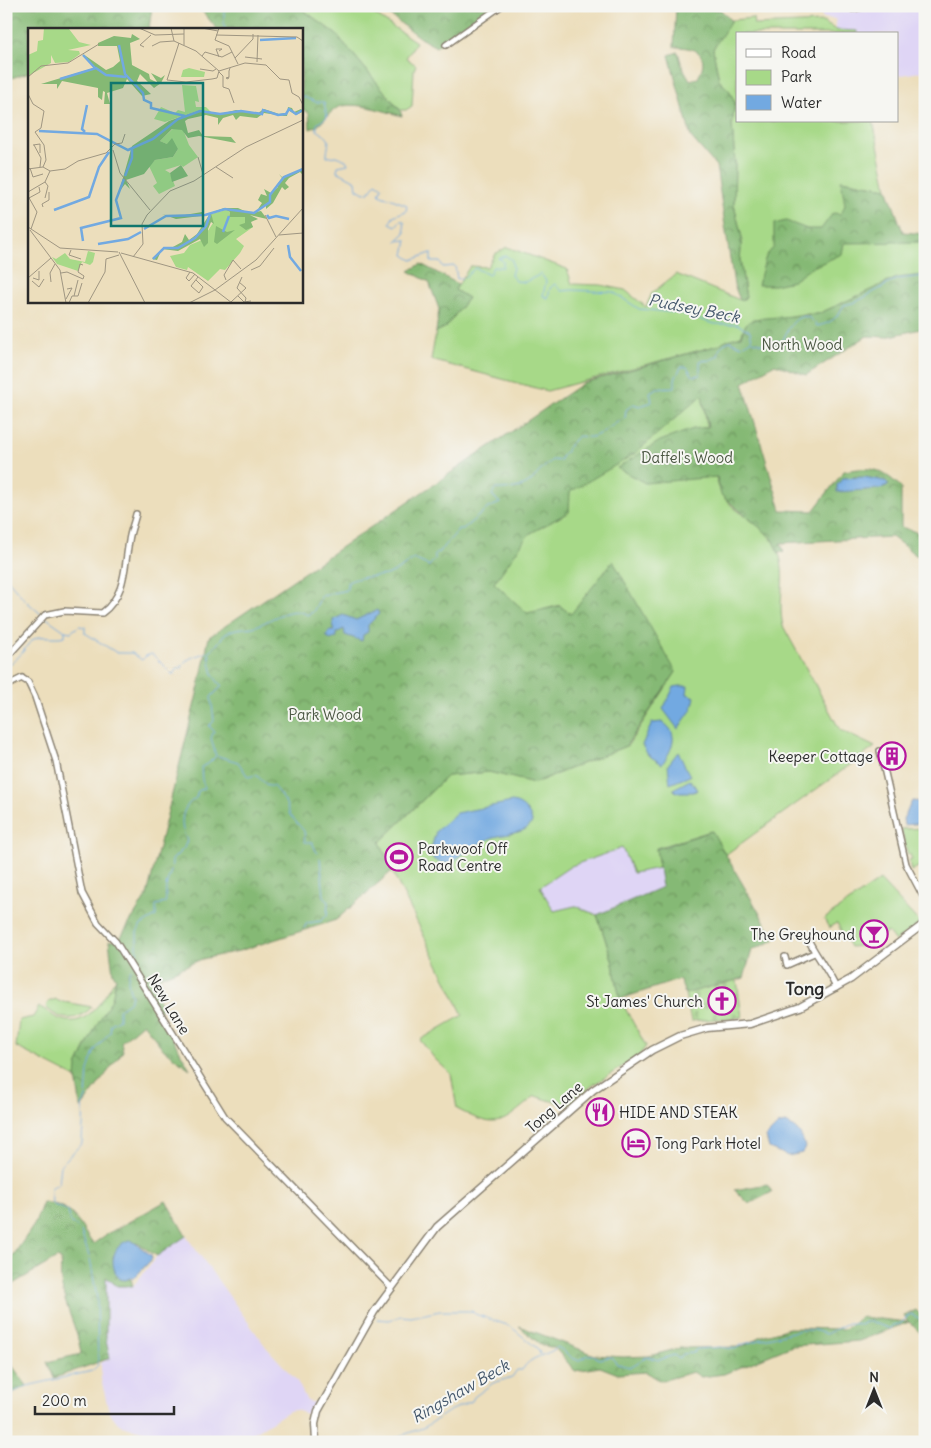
<svg xmlns="http://www.w3.org/2000/svg" width="931" height="1448" viewBox="0 0 931 1448" font-family="Delius,sans-serif">
	<defs>
		<pattern id="forest-crowns" width="20" height="18" patternUnits="userSpaceOnUse" patternTransform="scale(1.25)"><rect width="20" height="18" fill="#85b974"/><path d="M2 6a3 3 0 1 1 6 0M12 15a3 3 0 1 1 6 0" fill="none" stroke="#6d975f"/></pattern>
		<pattern id="cemetery-stones" width="16" height="16" patternUnits="userSpaceOnUse" patternTransform="scale(1.25)"><rect width="16" height="16" fill="#a7d988"/><path d="M2 7V4a2 2 0 0 1 4 0v3zM10 15v-3a2 2 0 0 1 4 0v3z" fill="#90ba76"/></pattern>
	</defs>
	<rect width="100%" height="100%" fill="#f6f6f2"/>
	<filter id="ink" filterUnits="userSpaceOnUse"><feTurbulence type="fractalNoise" baseFrequency=".02" numOctaves="2"/><feDisplacementMap in="SourceGraphic" scale="10" xChannelSelector="R" yChannelSelector="G"/><feConvolveMatrix kernelMatrix="1 2 1 2 8 2 1 2 1" color-interpolation-filters="sRGB"/></filter>
	<filter id="wash" filterUnits="userSpaceOnUse"><feTurbulence type="fractalNoise" baseFrequency=".0096" numOctaves="4" result="noise"/><feDisplacementMap in="SourceGraphic" scale="20" xChannelSelector="R" yChannelSelector="G"/><feGaussianBlur stdDeviation="1.12" result="paint"/><feColorMatrix in="noise" values="0 0 0 0 0 0 0 0 0 0 0 0 0 0 0 0 0 1.4 0 .05"/><feComposite in="paint" operator="in"/></filter>
	<g filter="url(#wash)">
		<rect width="100%" height="100%" fill="#ecdebc"/>
		<g fill="#dfd5f5">
			<path d="M821 6H925V71L897 76V34H857V31L836 30V19L822 18Z"/>
			<path d="M712 831 662 887 597 915 575 906 554 911 540 887 571 866 622 848 659 868 655 848Z"/>
			<path d="M186 1236 266 1347 297 1381 307 1401 318 1404 312 1416 296 1410 289 1411 250 1435 228 1440 167 1437 122 1426 117 1422 109 1411 101 1379V1363L110 1358 106 1341V1276L117 1286H133L157 1256Z"/>
		</g>
		<g fill="#a7d988" stroke="#69825a">
			<path d="M298 6H362L416 42 406 58 416 65 414 70 412 106 406 110H400L337 35Z"/>
			<path d="M753 18 754 25 823 22 836 30 857 31V34H737V121H873L887 188 842 180 857 241 925 242V275L897 278 818 314H803L746 324 741 336 724 341 719 345 547 391 431 360 436 332 446 327 468 298 455 290 470 266 487 267 495 254 507 247 567 269 572 284 601 285 625 290 646 307 652 293 676 274 740 300 746 298 740 260 742 238 734 205 735 163 732 124 735 103 729 90 719 80 713 49 721 35V21Z"/>
			<path d="M702 395C705 412 715 486 722 495 738 517 767 524 778 551 788 576 777 601 783 626L840 730 875 747 725 855 711 831 656 848 659 868 633 873 622 848 571 866 540 887 554 911 575 906 597 915 612 959 620 999 646 1046 639 1056 593 1085 568 1106 535 1096C501 1124 499 1131 457 1109L451 1074 435 1059 420 1040 463 1015 392 871 380 842 447 776 489 772 535 783 628 745 676 672 570 615 560 605 527 614 494 583 527 535 569 512 567 490 628 457Z"/>
			<path d="M925 828V863L911 871 909 861 912 860 910 854 908 855 901 829Z"/>
			<path d="M880 880 920 923 895 941 888 932 871 945 850 947 837 923 829 928 824 919Z"/>
			<path d="M116 978C114 985 114 994 111 1001 100 1026 79 1049 76 1078L16 1047 19 1020 33 1017 39 1007C47 1009 52 1017 60 1019 88 1030 104 997 116 978Z"/>
			<path d="M56 999 58 1001 92 1007C77 1022 60 1022 46 1007L48 1002Z"/>
		</g>
		<g fill="url(#forest-crowns)" stroke="#587250">
			<path d="M6 6H152L149 29H29V72L6 80Z"/>
			<path d="M198 6H298L337 35 400 110 402 116C386 112 348 98 334 110 324 117 322 126 310 129L309 113 301 108V29H217Z"/>
			<path d="M378 6H496L436 47 420 38Z"/>
			<path d="M676 6 721 10 731 21 713 49 719 80 729 90 735 103 732 124 735 163 734 205 742 238 740 260 746 298 740 300 734 285 716 166 691 137 669 55 678 52 682 66 690 80 698 78C711 53 696 47 674 47Z"/>
			<path d="M841 180 887 188 903 232 925 234V242L844 243 842 254 811 268 793 281 774 285H758L766 256 774 247V224L786 221 807 229H821L833 213 841 214 845 205Z"/>
			<path d="M421 264 458 284 455 290 468 298 446 327 436 332 439 309 429 282 409 271Z"/>
			<path d="M925 275V328L886 337 867 336 806 375 775 364 743 383 781 510 813 511 844 471C871 466 880 468 901 487V527L925 535V562L892 537 781 543 784 552H778L771 537 721 495 717 477 645 483 617 468 660 441 693 429 708 427 702 395 633 455 570 492 569 512 529 534 494 583 527 613 560 606 571 614 613 561 676 672 626 746 534 783 489 772 447 776 380 842 392 871 336 920 239 951 202 959 155 979 161 1011 158 1013 190 1069 164 1050 143 1023 121 1042 123 1051 81 1108 76 1078 77 1066 97 1024 112 999 116 978 113 973 109 941 119 940 147 895 200 682 209 637 583 383 719 345 724 341 741 336 746 324 753 319 818 314 897 278Z"/>
			<path d="M712 831 775 940 752 950 744 978 685 994 680 980 675 981 620 999 612 959 597 915 662 887 656 849Z"/>
			<path d="M767 1184 772 1192 749 1204 735 1190Z"/>
			<path d="M166 1201 186 1236 157 1256 137 1243 113 1256 115 1270 120 1279H131L133 1286H117L106 1277V1341L110 1358 54 1378 47 1362 81 1354C76 1318 57 1299 61 1260L57 1258 6 1288V1266L34 1225 43 1202C75 1206 76 1221 93 1244L107 1234Z"/>
			<path d="M916 1310 925 1319V1337L909 1322 859 1341 792 1346 724 1374 701 1377 693 1372 661 1381 646 1372 618 1374 600 1367 575 1371 555 1348 541 1345 519 1326 595 1355 623 1357 649 1356 680 1348 741 1347 762 1336 789 1328 845 1329 861 1317 908 1322 904 1316Z"/>
			<path d="M6 1357 27 1386 6 1396Z"/>
		</g>
		<path fill="url(#cemetery-stones)" stroke="#69825a" d="M737 980 742 1017 691 1021 685 994Z"/>
		<g fill="#72a9e1" stroke="#4e6a86">
			<path d="M865 477 885 481 889 485 880 489 837 492V485L843 478Z"/>
			<path d="M377 610 379 614 368 625V632L363 635 362 641 345 635 344 629 336 633 337 637 330 639 326 636 329 631H334L333 620 343 615 356 620Z"/>
			<path d="M680 686H688L687 694 695 697 692 709 678 729 663 709 674 687Z"/>
			<path d="M662 722C681 733 672 750 662 764L648 755 642 745 652 723Z"/>
			<path d="M678 752 690 776 670 784 668 765Z"/>
			<path d="M690 780 698 790 693 792H676L673 789Z"/>
			<path d="M912 801 925 802V823L904 825 903 819Z"/>
			<path d="M512 802C522 803 531 813 532 822 528 835 501 833 489 839 477 845 462 852 453 863H441L433 859 431 849 436 831 456 813Z"/>
			<path d="M785 1123C797 1127 803 1136 805 1148L802 1153 788 1156 769 1148 766 1137 778 1125Z"/>
			<path d="M131 1240 151 1255 152 1259 136 1276 125 1280 120 1279C107 1265 113 1243 131 1240Z"/>
		</g>
		<g fill="none" stroke-linecap="round" stroke-linejoin="round">
			<g stroke="#72a9e1" stroke-width="1">
				<path d="M204 6 206 10 208 6"/>
				<path d="M224 6V27L226 29"/>
				<path d="M301 96 316 102H324L327 117 317 124V130C335 141 327 141 327 157L336 156 346 160 348 164 338 166 337 171 356 181 357 189 364 193 369 192 376 183 382 187 379 194 407 205 406 211 393 216 390 223 396 226 400 221H404L405 233 396 241 407 240 404 255 412 260 431 253V262H440L443 267 455 266 457 279 464 278 475 268 489 275 493 267H503V261L498 258 506 256 512 260 513 268 511 275 516 281 525 282 541 274 546 281 543 296 548 298 550 288 555 284 561 291 572 290 613 292 639 309 678 313 715 324H737L750 331 752 340"/>
				<path d="M753 341 763 344 783 341C788 325 803 304 817 326 832 323 837 318 844 305L856 302 897 279 925 276"/>
				<path d="M6 578 26 601 42 615"/>
				<path d="M45 617 65 631 71 632 79 626 85 627V633L117 653H132L142 660 146 656 152 654 173 675 176 669H180C187 655 199 657 211 650 219 645 221 635 230 631 237 628 246 628 253 627 268 623 292 603 307 615L313 612 322 595 347 590 348 582C360 576 373 577 386 575 395 573 406 564 414 559L429 566 435 559V554L440 552C445 542 453 539 458 529H463L488 508 500 503 492 495 495 489C535 489 525 483 552 460L561 461V457C567 451 571 442 576 438 580 434 586 438 591 437 604 434 613 423 625 418L626 410 633 404 640 406 652 402 650 392 657 388 675 387V379L681 367H687L693 376 700 375V361L710 360 718 356C719 347 722 344 730 341L742 346 752 340"/>
				<path d="M6 666C23 658 25 644 34 639 42 634 54 639 65 636V631"/>
				<path d="M218 756 238 762 248 777 256 775 268 786H273L285 801 290 815 304 831 305 842H312L317 853"/>
				<path d="M304 928 307 923 321 921 327 915 328 902 324 896 320 858"/>
				<path d="M134 965 137 961V932L141 925 156 916V905L165 903C167 897 165 893 166 887 168 875 172 875 172 860L184 848 187 840C179 826 180 807 196 798L198 791 205 788 202 780 201 767 208 764 216 756 211 738 214 731 209 726 214 721 211 697 222 686C211 677 211 666 209 652"/>
				<path d="M377 1319 389 1320 401 1316 411 1317 440 1311H472L475 1314 510 1326 538 1349 540 1354"/>
				<path d="M6 1396 27 1386 92 1371 98 1365 97 1298 90 1259 81 1231 70 1221 68 1211 52 1204 51 1187 59 1184 61 1165 82 1143C82 1130 85 1119 82 1106L86 1098 88 1070 95 1050 110 1032 111 1024 119 1019V1009L129 1002 132 996C129 988 125 976 131 969"/>
				<path d="M384 1442 425 1427 451 1410 472 1401 474 1397 493 1383 512 1377 517 1370H522C531 1355 545 1357 558 1347L574 1359 580 1360 588 1355H594L598 1359 611 1357 617 1364 630 1367 647 1357 659 1360 674 1355 679 1359 683 1354 693 1353 697 1349 720 1347 735 1349 743 1344 801 1330H814L826 1334 848 1323 861 1324 864 1322H871L891 1329 892 1325 900 1324 910 1314 919 1318 925 1326"/>
			</g>
		</g>
	</g>
	<g filter="url(#ink)">
		<g fill="none" stroke-linecap="round" stroke-linejoin="round">
			<g stroke="#8c8474" stroke-width="8">
				<g id="minor">
					<path d="M853 9 866 6"/>
					<path d="M446 45 501 6"/>
					<path d="M6 658 45 615 64 611 102 613C126 595 124 568 129 541 130 532 134 523 136 514"/>
					<path d="M23 679 28 682 35 697 56 761 82 893 98 923 116 942 225 1117 392 1288"/>
					<path d="M6 686 22 678"/>
					<path d="M880 751 906 864 925 900"/>
					<path d="M807 937C815 955 828 969 836 988"/>
					<path d="M785 957 787 965 814 953"/>
				</g>
			</g>
			<g stroke="#8c8474" stroke-width="9">
				<path id="tertiary" d="M316 1442 315 1424 318 1411 374 1312 437 1227 593 1090 652 1050 680 1036 707 1028 750 1024 800 1007 851 979 925 923"/>
			</g>
			<use href="#minor" stroke="#fff" stroke-width="5"/>
			<use href="#tertiary" stroke="#fff" stroke-width="6"/>
		</g>
	</g>
	<defs>
		<g id="building-ring" transform="scale(1.4375)"><circle r="9.5" fill="#f6f6f2" stroke="#b5179e" stroke-width="1.5"/><path d="M-4-6H4V6H1V3H-1V6H-4ZM-2.5-4.3h1.7v1.8h-1.7ZM.8-4.3h1.7v1.8H.8ZM-2.5-1h1.7V.8h-1.7ZM.8-1h1.7V.8H.8Z" fill="#b5179e"/></g>
		<g id="stadium-ring" transform="scale(1.4375)"><circle r="9.5" fill="#f6f6f2" stroke="#b5179e" stroke-width="1.5"/><path d="M0-5a6.5 5 0 1 0 0 10a6.5 5 0 1 0 0-10ZM-3.5-1.8h7v3.6h-7Z" fill="#b5179e"/></g>
		<g id="bar-ring" transform="scale(1.4375)"><circle r="9.5" fill="#f6f6f2" stroke="#b5179e" stroke-width="1.5"/><path d="M-6-5H6L.8 .8V4.5H3.5V6h-7V4.5H-.8V.8Z" fill="#b5179e"/></g>
		<g id="church-ring" transform="scale(1.4375)"><circle r="9.5" fill="#f6f6f2" stroke="#b5179e" stroke-width="1.5"/><path d="M-1.2-6h2.4v3.5h3.3v2.4h-3.3V6h-2.4V-.1h-3.3v-2.4h3.3Z" fill="#b5179e"/></g>
		<g id="restaurant-ring" transform="scale(1.4375)"><circle r="9.5" fill="#f6f6f2" stroke="#b5179e" stroke-width="1.5"/><path d="M-5-6h1v4h1v-4h1v4h1v-4h1v5L-1.5 .5V6h-2V.5L-5-1ZM5-6V6H3V1.5H1.5Q1.5-4 5-6Z" fill="#b5179e"/></g>
		<g id="hotel-ring" transform="scale(1.4375)"><circle r="9.5" fill="#f6f6f2" stroke="#b5179e" stroke-width="1.5"/><path d="M-6-4.5h1.5V1H6V5H4.5V3h-9V5H-6ZM-4 0a1.8 1.8 0 1 1 3.6 0ZM.5 0V-2.5h3Q6-2.5 6 0Z" fill="#b5179e"/></g>
	</defs>
	<g fill-rule="evenodd">
		<use href="#building-ring" x="892" y="756"/>
		<use href="#stadium-ring" x="399" y="857"/>
		<use href="#bar-ring" x="874" y="934"/>
		<use href="#church-ring" x="722" y="1001"/>
		<use href="#restaurant-ring" x="600" y="1112"/>
		<use href="#hotel-ring" x="636" y="1143"/>
	</g>
	<g text-anchor="middle" dominant-baseline="central" stroke-width="4" stroke-linejoin="round" paint-order="stroke">
		<g font-size="15" fill="#4a5642" stroke="#f6f6f2">
			<text x="802" y="344">North Wood</text>
			<text x="687" y="457">Daffel's Wood</text>
			<text x="325" y="714">Park Wood</text>
		</g>
		<g font-size="15" fill="#2b2b2b" stroke="#f6f6f2" text-anchor="end">
			<text x="873" y="756">Keeper Cottage</text>
			<text x="418" y="848" text-anchor="start">Parkwoof Off<tspan x="418" dy="17">Road Centre</tspan></text>
			<text x="855" y="934">The Greyhound</text>
			<text x="703" y="1001">St James' Church</text>
			<text x="619" y="1112" text-anchor="start">HIDE AND STEAK</text>
			<text x="655" y="1143" text-anchor="start">Tong Park Hotel</text>
		</g>
		<g font-size="15" fill="#2b2b2b" stroke="#f6f6f2">
			<text transform="translate(169 1004) rotate(59)">New Lane</text>
			<text transform="translate(554 1107) rotate(-41)">Tong Lane</text>
		</g>
		<g font-size="16" font-style="italic" fill="#44576b" stroke="#f6f6f2">
			<text transform="translate(694 308) rotate(11)">Pudsey Beck</text>
			<text transform="translate(460 1391) rotate(-30)">Ringshaw Beck</text>
		</g>
		<g font-size="18" font-weight="bold" fill="#2b2b2b" stroke="#f6f6f2">
			<text x="805" y="988">Tong</text>
		</g>
	</g>
	<g transform="translate(28 28)">
		<rect width="275" height="275" fill="#ecdebc"/>
		<path d="M16 0 41 1 51 14 63 17 40 22 51 23 52 26 41 34 27 35 23 27V35L0 48V27L9 23 10 13 15 12ZM161 40 177 44 176 49H153L155 42ZM154 57 168 58 171 74 167 73 168 79H178L184 85 172 82 137 94 126 91 133 79 147 85 150 82 157 84ZM152 94 161 117 170 129 155 139 153 137 137 142 142 145 147 158 131 166 125 158 129 155 121 138 127 132 145 129 150 121 132 113ZM198 182 202 184 201 188 218 189 225 199 208 211 216 218 212 225 197 242 192 241 180 253 160 239 159 242 148 239 142 228 156 225 162 217 174 212 185 195 183 186ZM60 223 67 225 65 234 62 237 54 234 50 243 29 236 24 229 28 231 37 225 42 231 57 234Z" fill="#a7d988"/>
		<path d="M104 6 112 11 102 15 104 37 121 46 122 51 130 55 123 45 133 50 137 47 133 55 126 60 112 46 109 53 123 66 114 68 99 51 95 60 79 65 82 76H76L77 64 75 63 74 72 70 69V60L34 53 29 61V56H13L66 40 55 26 78 42 85 39 92 33 89 18H70V15L86 8 103 10ZM260 79 264 80 266 84 273 81 274 84 268 87 260 82 259 88H256L236 85 229 90 212 88 208 92 205 87 195 90 190 97V90L178 87 160 91 157 93 160 105 171 102 175 108 203 109 208 115 171 108 160 110 154 102 144 101 132 113 139 116 144 110 150 121 145 129 127 132 116 146 98 152 102 161 97 156 91 164 104 118 141 93 172 82 192 86 208 82 230 85 236 81 251 86 259 85ZM153 137 160 148 144 154 142 145ZM275 141V147L272 144 261 150 257 155 261 159 257 162 254 159 245 175 238 181V177L230 181 234 175 230 172 233 166 239 168 236 161 243 165 250 159 248 158 254 150 251 146 254 149ZM196 180H210L221 185 233 183 239 191 222 187 230 191 223 194 225 199 218 202 211 197 217 195V189H201L202 184 198 182 183 185 186 196 183 194 180 201V215L176 219 172 211 150 223 134 221 129 232 124 231 137 219 143 220 154 214 157 206 161 212 169 206 181 187 148 191 134 186 145 189 174 184 177 187ZM188 198 199 204 207 202 189 216 186 214Z" fill="#85b974"/>
		<path fill="none" stroke="#72a9e1" stroke-width="2.5" d="M232 12 268 10M91 17 97 46 115 65 116 72 123 75V80L157 88M55 27 67 40M32 51 68 40 78 47 98 49M11 103 69 106 100 122 125 111 150 91 172 83 192 86 213 83 234 86 235 82 250 87 258 86 261 81 268 86 275 82M57 104 54 101 59 77M97 148 104 130V120M26 182 61 169 71 139 81 124M239 187 241 190 248 188 261 191M116 201 138 188 177 187 197 181 226 185 242 174V167L256 149 275 141M195 204 201 188M55 213 53 200 93 190 88 172 96 151M70 216 100 211 113 204M260 217 262 229 273 243M125 231 136 220H150L167 210 178 198 182 187"/>
		<path fill="none" stroke="#9f9682" stroke-width="1" d="M111 0 127 7 156 6M143 0 146 13 168 23 191 43M174 0 190 3M191 0 187 12 201 18 210 36M188 7 269 9 275 13M156 17V0M124 18 132 14 146 13M116 19 112 17 123 7M174 28 177 24 194 29 204 24M191 29 188 21H194L191 23M217 29 234 31M207 30 225 11V6M229 34 230 7M172 41 185 43 188 41M191 43 217 35 238 37 252 51 261 52 264 65 271 69 275 77M191 44 195 48V59L201 61 206 75M0 49 13 38 40 35 71 16M201 49 198 50 200 51 201 49V43L202 40M139 52 158 54 184 51 189 50 191 43M139 52 151 15M0 66 5 76 16 83 13 100 7 104 16 117 18 132 15 139M5 117 12 116V125M6 117 13 130 12 139M85 122 92 145 122 182M170 129 175 146M188 139 205 150M2 140 5 149 15 146M0 141 15 139 22 143M22 143 37 141 50 133 78 125 87 116 94 115 97 106M0 164 17 154 22 143M0 168 9 184 3 201M1 170 12 164 11 159M17 170 20 158 17 154M15 179 14 176 21 172V164M237 187 248 209M0 199 32 220 90 224M2 202 32 242 38 275M251 207 275 205M43 222 41 227 53 231M91 224 117 275M93 225 165 245 204 275M105 229 115 216 114 196 119 187 142 163 166 153 218 119 275 92M223 242 232 238 246 220M162 244 158 250 161 253 167 246M33 245 39 244 55 251 56 248 50 244 52 236 55 237M214 249 209 260 218 270 217 274M0 250 23 230M5 250 11 252V243M168 252 175 259 171 265 163 258 170 249M198 252 196 247 205 232 213 241M4 253 11 259 16 251M23 254 22 245 27 236M46 268 50 252M210 268 216 274 223 273M38 271 44 260 39 261M203 274 218 260 211 254M41 275 44 268H50L54 255M60 275 77 244 78 231 91 227M161 275 187 262 228 232 275 180"/>
		<path fill="#0f766e" fill-opacity="0.15" stroke="#0f766e" stroke-width="2.5" d="M83 55H175V198H83Z"/>
		<rect width="275" height="275" fill="none" stroke="#2b2b2b" stroke-width="2.5"/>
	</g>
	<rect width="931" height="1448" fill="none" stroke="#f6f6f2" stroke-width="25"/>
	<rect x="736" y="32" width="162" height="90" fill="#f6f6f2" stroke="#a5a5a2"/>
	<rect x="746" y="49" width="25" height="8" fill="#ffffff" stroke="#a5a5a2"/>
	<text x="781" y="58" font-size="15" fill="#2b2b2b">Road</text>
	<rect x="746" y="70" width="25" height="15" fill="#a7d988" stroke="#a5a5a2"/>
	<text x="781" y="82" font-size="15" fill="#2b2b2b">Park</text>
	<rect x="746" y="95" width="25" height="15" fill="#72a9e1" stroke="#a5a5a2"/>
	<text x="781" y="108" font-size="15" fill="#2b2b2b">Water</text>
	<g transform="translate(874 1390)" stroke="#f6f6f2" stroke-width="4" paint-order="stroke">
	<path d="M0-4L9 19L0 12L-9 19Z" fill="#2b2b2b"/>
	<text y="-8" font-size="14" font-weight="bold" text-anchor="middle" fill="#2b2b2b">N</text>
	</g>
	<path d="M35 1406v8h139v-8" fill="none" stroke="#2b2b2b" stroke-width="2.5"/>
	<text x="42" y="1406" font-size="15" fill="#2b2b2b" stroke="#f6f6f2" stroke-width="4" paint-order="stroke">200 m</text>
</svg>
